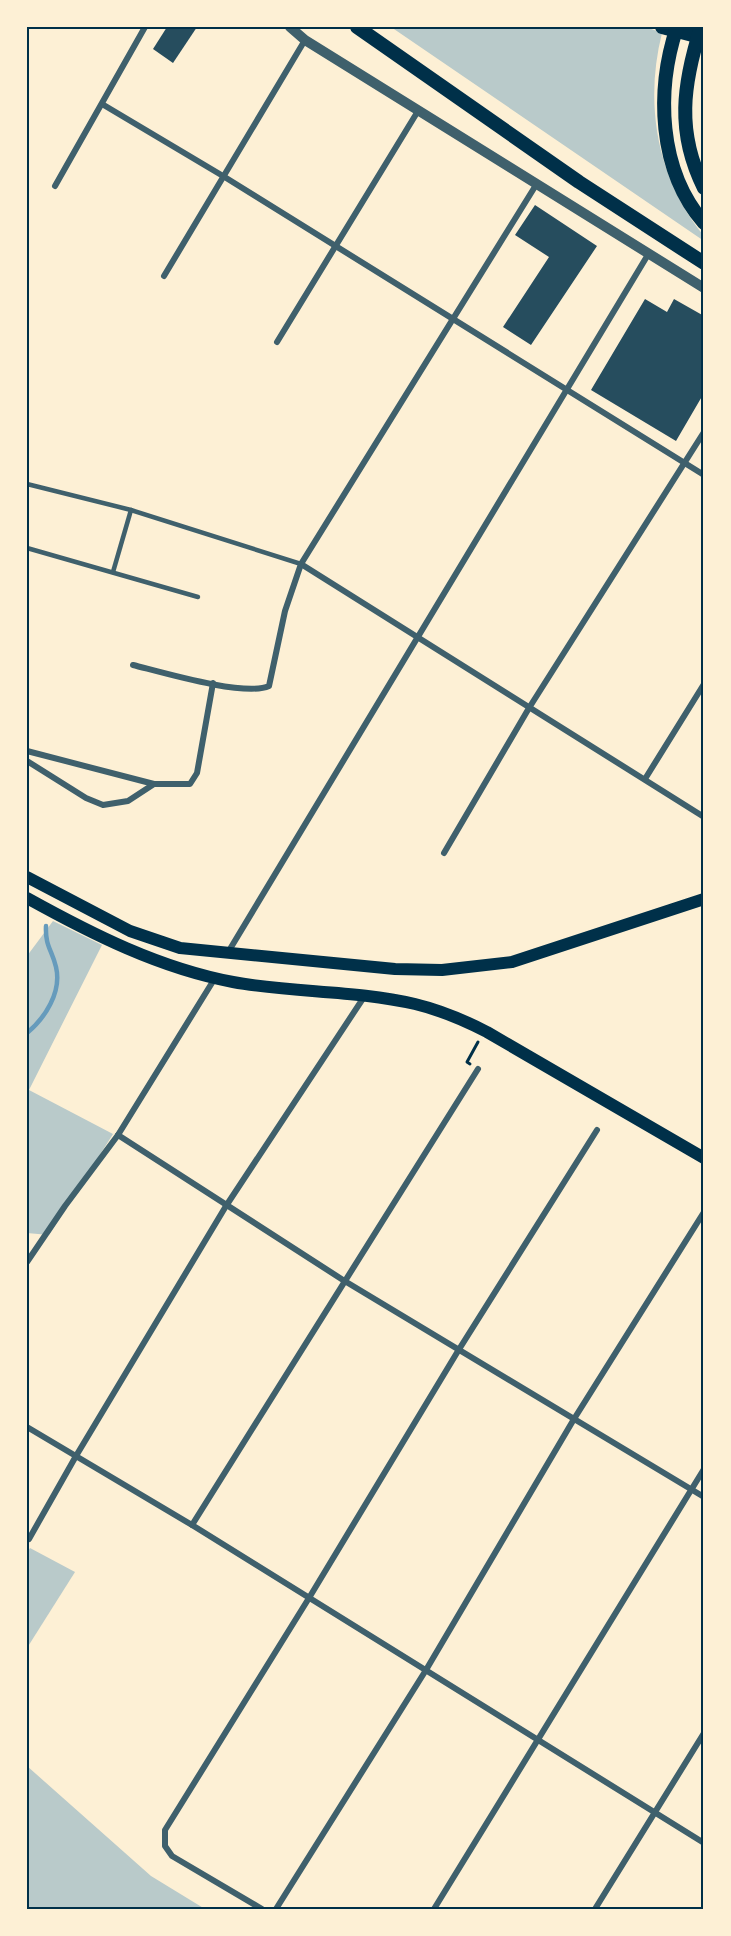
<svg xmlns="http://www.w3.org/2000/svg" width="731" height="1936" viewBox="0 0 731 1936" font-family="Overpass,sans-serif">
	<rect width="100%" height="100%" fill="#fdf0d5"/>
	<g fill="#b9caca">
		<path d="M391 27H646L662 33C644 104 657 179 704 236V241Z"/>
		<path d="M53 921 102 945 29 1090 113 1134 49 1235 27 1233V956Z"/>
		<path d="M30 1548 75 1572 27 1648V1553Z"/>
		<path d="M27 1766 151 1876 205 1909H27Z"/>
	</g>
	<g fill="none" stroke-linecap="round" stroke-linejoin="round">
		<path stroke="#669bbc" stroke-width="4.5" d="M27 1033C45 1018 62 992 56 967 52 950 45 946 46 926"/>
	</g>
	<g fill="#264d5e">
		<path d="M167 27H197L173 63 153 49Z"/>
		<path d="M535 205 597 246 531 345 503 327 549 257 515 235Z"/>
		<path d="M645 299 667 312 674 299 704 316V393L676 441 591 390Z"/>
	</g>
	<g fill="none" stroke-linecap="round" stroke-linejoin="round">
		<path stroke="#003049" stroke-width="3" d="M470 1064 467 1062 478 1042"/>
		<g stroke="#3f606c" stroke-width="4.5">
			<path d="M27 484 131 510 301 564"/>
			<path d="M27 548 198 597"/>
			<path d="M113 572 131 510"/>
		</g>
		<g stroke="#3f606c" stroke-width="6">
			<path d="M102 104 223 176 704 475"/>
			<path d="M55 186 145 27"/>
			<path d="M164 276 305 40"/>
			<path d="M277 342 418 111"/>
			<path d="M301 564 704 817"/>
			<path d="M133 665C161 672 245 697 269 686L285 611 301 564 536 185"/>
			<path d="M27 751 154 784"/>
			<path d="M27 761 86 798 103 805 128 801 154 784H190L197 773 213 683"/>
			<path d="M645 779 704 684"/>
			<path d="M444 853 529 708 704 432"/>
			<path d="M227 954 649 253"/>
			<path d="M118 1135 343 1280 704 1497"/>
			<path d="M27 1262 65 1206 118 1135 215 978"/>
			<path d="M27 1427 192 1525 704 1843"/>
			<path d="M192 1525 478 1069"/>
			<path d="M29 1539 76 1456 226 1206 364 997"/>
			<path d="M262 1909 172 1856 165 1846V1830L309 1598 458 1351 597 1130"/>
			<path d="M276 1909 426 1670 574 1419 704 1212"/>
			<path d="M434 1909 704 1469"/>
			<path d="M595 1909 704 1733"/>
		</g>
		<path stroke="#3f606c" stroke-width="10" d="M290 27 305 40 704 288"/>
		<g stroke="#003049" stroke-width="12">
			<path d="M27 877 130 931 180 948 395 969 442 970 512 962 704 899"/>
			<path d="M27 898C92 934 159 968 233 982 293 993 356 990 415 1004 440 1010 464 1020 487 1032L704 1158"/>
		</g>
		<g stroke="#003049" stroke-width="14">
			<path d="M357 27 579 182 704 263"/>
			<path d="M662 27 704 38"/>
			<path d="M677 27C656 90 658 170 704 223"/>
			<path d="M701 27C683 84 676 132 704 188"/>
		</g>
	</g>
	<rect width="731" height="1936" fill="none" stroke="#fdf0d5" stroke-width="57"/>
	<rect x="28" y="28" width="674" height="1880" fill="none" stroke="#003049" stroke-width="2"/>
</svg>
